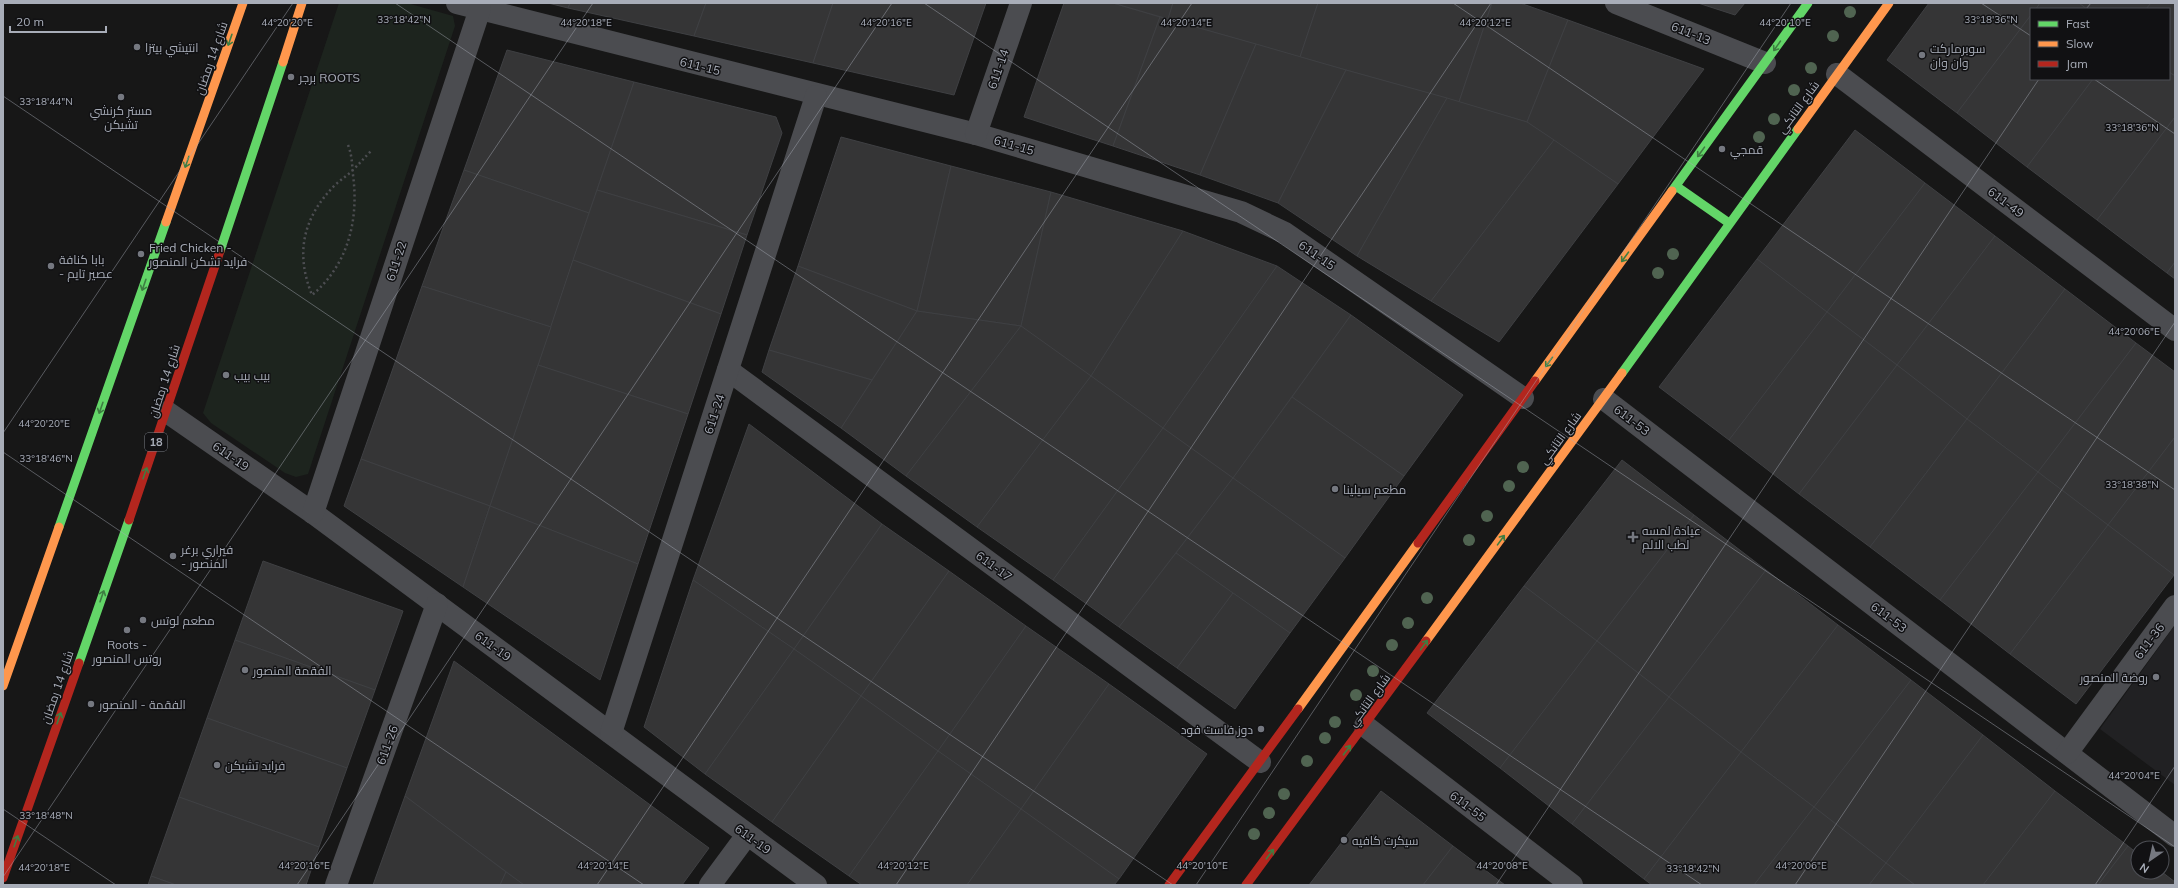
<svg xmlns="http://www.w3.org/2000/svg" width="2178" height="888" viewBox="0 0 2178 888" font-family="Mulish,Cairo,sans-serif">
	<rect width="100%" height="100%" fill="#171717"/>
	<path fill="#212123" d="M2175 625V785L2100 729Z"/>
	<path fill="#1d241e" d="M339 3H407L453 16 455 26 308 474 296 477 285 473 211 423 203 413Z"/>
	<g fill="#353536" stroke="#3f4043">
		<path d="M548 3H570L568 8Z"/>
		<path d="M570 3H706L694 36 568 8Z"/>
		<path d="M706 3H833L813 63 694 36Z"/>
		<path d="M833 3H986L954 95 813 63Z"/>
		<path d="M1064 3H1113L1160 17 1113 146 1024 117Z"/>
		<path d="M1113 3H1173L1168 19Z"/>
		<path d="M1173 3H1318L1300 57 1168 19Z"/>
		<path d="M1318 3H1492L1459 102 1300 57Z"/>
		<path d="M1492 3H1520L1568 20 1527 122 1459 102Z"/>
		<path d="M1698 3H1745L1735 15Z"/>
		<path d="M1929 3H2040L2036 9H2031V15L1957 113 1887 60Z"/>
		<path d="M2040 3H2079L2087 9H2036Z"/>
		<path d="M2079 3H2151L2146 9H2087Z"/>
		<path d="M2151 3H2175V76L2169 72V9H2146Z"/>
		<path d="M2031 15V79H2093L2027 167 1957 113Z"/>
		<path d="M1160 17 1256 44 1200 175 1113 146Z"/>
		<path d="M1568 20 1704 69 1618 184 1527 122Z"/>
		<path d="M1256 44 1346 70 1278 203 1200 175Z"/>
		<path d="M507 50 634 82 589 213 464 170Z"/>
		<path d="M1346 70 1447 98 1357 256 1278 203Z"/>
		<path d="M2169 72 2175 76V117L2097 220 2027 167 2093 79H2169Z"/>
		<path d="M634 82 776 117 782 133 747 235 597 190Z"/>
		<path d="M1447 98 1527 122 1554 140 1431 301 1357 256Z"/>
		<path d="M2175 117V262L2167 273 2097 220Z"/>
		<path d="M1855 130 1925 183 1827 312 1757 259Z"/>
		<path d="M841 137 951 166 917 311 798 266Z"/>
		<path d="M1554 140 1618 184 1499 342 1431 301Z"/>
		<path d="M951 166 1051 192 1021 326 917 311Z"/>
		<path d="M464 170 589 213 551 327 422 286Z"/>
		<path d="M1925 183 1995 236 1897 365 1827 312Z"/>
		<path d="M597 190 747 235 721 314 573 260Z"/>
		<path d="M1051 192 1183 231 1091 376 1021 326Z"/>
		<path d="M1183 231 1277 266 1163 428 1091 376Z"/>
		<path d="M1995 236 2065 289 1967 419 1897 365Z"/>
		<path d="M1757 259 1827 312 1729 440 1659 387Z"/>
		<path d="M573 260 721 314 688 414 538 365Z"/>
		<path d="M2175 262V279L2167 273Z"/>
		<path d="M798 266 917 311 872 380 769 350Z"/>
		<path d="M1277 266 1351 315 1233 478 1163 428Z"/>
		<path d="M422 286 551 327 490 506 361 459Z"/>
		<path d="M2065 289 2136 343 2038 472 1967 419Z"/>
		<path d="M917 311 1021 326 906 476 841 428Z"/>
		<path d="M1827 312 1897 365 1799 494 1729 440Z"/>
		<path d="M1351 315 1463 395 1404 476 1292 397Z"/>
		<path d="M1021 326 1091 376 977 527 906 476Z"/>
		<path d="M2136 343 2175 372V437L2108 525 2038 472Z"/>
		<path d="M769 350 872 380 841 428 762 372Z"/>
		<path d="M538 365 688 414 638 564 490 506Z"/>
		<path d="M1897 365 1967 419 1870 547 1799 494Z"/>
		<path d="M1091 376 1163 428 1053 580 977 527Z"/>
		<path d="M1292 397 1404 476 1345 558 1233 478Z"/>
		<path d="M1967 419 2038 472 1940 600 1870 547Z"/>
		<path d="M749 424 882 524 794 649 693 580Z"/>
		<path d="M1163 428 1233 478 1119 627 1053 580Z"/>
		<path d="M2175 437V573L2174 575 2108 525Z"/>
		<path d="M361 459 490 506 463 587 344 506Z"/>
		<path d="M1622 460 1694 515 1597 641 1524 586Z"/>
		<path d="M2038 472 2108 525 2010 654 1940 600Z"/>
		<path d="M1233 478 1345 558 1290 633 1176 553Z"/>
		<path d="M490 506 638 564 600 680 463 587Z"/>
		<path d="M1694 515 1766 570 1669 697 1597 641Z"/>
		<path d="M882 524 949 571 861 696 794 649Z"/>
		<path d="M2108 525 2174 575 2076 704 2010 654Z"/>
		<path d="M1176 553 1233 593 1177 668 1119 627Z"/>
		<path d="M263 561 403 611 375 690 235 640Z"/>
		<path d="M1766 570 1838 625 1741 752 1669 697Z"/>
		<path d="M949 571 1026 626 938 751 861 696Z"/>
		<path d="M693 580 794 649 705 774 644 727Z"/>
		<path d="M1524 586 1597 641 1500 768 1427 713Z"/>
		<path d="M1233 593 1290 633 1235 709 1177 668Z"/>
		<path d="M1838 625 1911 680 1814 807 1741 752Z"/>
		<path d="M1026 626 1109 684 1021 809 938 751Z"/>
		<path d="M235 640 375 690 347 768 207 718Z"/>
		<path d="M1597 641 1669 697 1572 824 1500 768Z"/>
		<path d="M794 649 861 696 772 822 705 774Z"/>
		<path d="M454 661 709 848 682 885H524L405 796Z"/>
		<path d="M1911 680 1983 735 1886 863 1814 807Z"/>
		<path d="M1109 684 1207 754 1119 879 1021 809Z"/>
		<path d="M861 696 938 751 849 876 772 822Z"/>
		<path d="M1669 697 1741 752 1644 879 1572 824Z"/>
		<path d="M207 718 347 768 319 847 179 797Z"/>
		<path d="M1983 735 2055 791 1983 885H1915L1886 863Z"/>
		<path d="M938 751 1021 809 967 885H862L849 876Z"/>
		<path d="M1741 752 1814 807 1754 885H1652L1644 879Z"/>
		<path d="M1381 791 1453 846 1423 885H1309Z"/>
		<path d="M2055 791 2128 846 2098 885H1983Z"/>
		<path d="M405 796 506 872 500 885H373Z"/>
		<path d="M179 797 319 847 306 885H176L151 876Z"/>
		<path d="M1814 807 1886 863 1869 885H1754Z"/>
		<path d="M1021 809 1119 879 1114 885H967Z"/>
		<path d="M1453 846 1505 885H1423Z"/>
		<path d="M2128 846 2138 854V872H2162L2175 882V885H2098Z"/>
		<path d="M1886 863 1915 885H1869Z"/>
		<path d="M506 872 524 885H500Z"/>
		<path d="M151 876 176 885H148Z"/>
	</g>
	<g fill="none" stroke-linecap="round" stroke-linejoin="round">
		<path stroke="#4d4e52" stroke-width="2.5" stroke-dasharray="2 3" stroke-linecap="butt" d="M348 145C352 155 352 164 353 175 359 220 348 265 312 295 295 253 303 218 334 186 340 180 347 176 353 170 360 163 365 157 372 150"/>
		<g stroke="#4b4c50" stroke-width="22">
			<path d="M457 3 976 134 1241 212 1285 233 1523 398"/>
			<path d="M1616 3 1765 63"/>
			<path d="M1837 74 2175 330"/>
			<path d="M976 134 1021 3"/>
			<path d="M728 370 1260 762"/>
			<path d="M1604 399 2175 836"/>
			<path d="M167 412 313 513 816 885"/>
			<path d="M313 513 480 9"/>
			<path d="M1365 726 1572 885"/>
			<path d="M611 733 816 96"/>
			<path d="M2067 753 2175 606"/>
			<path d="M336 885 437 604"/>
			<path d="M710 885 747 835"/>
		</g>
		<g stroke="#63d668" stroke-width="9">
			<path d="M1676 186 1729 223"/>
			<path d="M1672 191 1808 3"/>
			<path d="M220 251 283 62"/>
			<path d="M1622 373 1798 129"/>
			<path d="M59 527 166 222"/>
			<path d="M79 663 129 520"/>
		</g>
		<g stroke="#ff974d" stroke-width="9">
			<path d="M283 62 302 3"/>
			<path d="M1798 129 1889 3"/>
			<path d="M166 222 243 3"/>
			<path d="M1535 381 1672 191"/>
			<path d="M1426 641 1622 373"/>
			<path d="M3 686 59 527"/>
			<path d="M1298 709 1418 543"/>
		</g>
		<g stroke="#b3261e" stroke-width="9">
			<path d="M129 520 220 251"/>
			<path d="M1418 543 1535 381"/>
			<path d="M3 878 79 663"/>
			<path d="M1169 885 1298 709"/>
			<path d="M1246 885 1426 641"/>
		</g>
	</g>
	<g fill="#506451">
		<circle cx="1850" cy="12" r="6"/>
		<circle cx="1833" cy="36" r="6"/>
		<circle cx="1811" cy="68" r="6"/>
		<circle cx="1794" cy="90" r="6"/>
		<circle cx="1774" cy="119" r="6"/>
		<circle cx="1759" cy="137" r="6"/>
		<circle cx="1673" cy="254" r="6"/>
		<circle cx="1658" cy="273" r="6"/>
		<circle cx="1523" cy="467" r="6"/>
		<circle cx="1509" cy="486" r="6"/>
		<circle cx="1487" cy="516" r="6"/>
		<circle cx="1469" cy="540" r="6"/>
		<circle cx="1427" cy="598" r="6"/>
		<circle cx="1408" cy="623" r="6"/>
		<circle cx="1392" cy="645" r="6"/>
		<circle cx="1373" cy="671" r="6"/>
		<circle cx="1356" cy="695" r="6"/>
		<circle cx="1335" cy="722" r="6"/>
		<circle cx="1325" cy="738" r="6"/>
		<circle cx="1307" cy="761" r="6"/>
		<circle cx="1284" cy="794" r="6"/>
		<circle cx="1269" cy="813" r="6"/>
		<circle cx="1254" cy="834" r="6"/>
	</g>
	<defs><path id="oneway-shaft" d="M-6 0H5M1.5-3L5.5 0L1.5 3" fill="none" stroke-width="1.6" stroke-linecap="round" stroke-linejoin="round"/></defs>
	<g stroke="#3e7d42">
		<use href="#oneway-shaft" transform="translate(230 40) rotate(109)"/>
		<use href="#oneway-shaft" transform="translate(1777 46) rotate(125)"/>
		<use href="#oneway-shaft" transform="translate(1701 152) rotate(126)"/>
		<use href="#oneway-shaft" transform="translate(187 162) rotate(109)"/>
		<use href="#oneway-shaft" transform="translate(1625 257) rotate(126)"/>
		<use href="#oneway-shaft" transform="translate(144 285) rotate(109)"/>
		<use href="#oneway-shaft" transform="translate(1549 362) rotate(126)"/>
		<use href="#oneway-shaft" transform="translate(101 408) rotate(109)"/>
		<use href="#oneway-shaft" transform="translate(145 473) rotate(-71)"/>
		<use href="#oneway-shaft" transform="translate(1501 540) rotate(-54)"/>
		<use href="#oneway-shaft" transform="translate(102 596) rotate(-71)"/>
		<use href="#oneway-shaft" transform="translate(1424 645) rotate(-54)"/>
		<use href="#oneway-shaft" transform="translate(59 718) rotate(-71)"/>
		<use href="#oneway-shaft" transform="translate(1347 750) rotate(-53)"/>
		<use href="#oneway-shaft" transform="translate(16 841) rotate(-71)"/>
		<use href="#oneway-shaft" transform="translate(1270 854) rotate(-53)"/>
	</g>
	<path fill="none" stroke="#a8adb8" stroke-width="1" stroke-opacity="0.45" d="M395 3 1702 885M924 3 2175 847M1453 3 2175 490M1981 3 2031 36M2086 9 2091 3M2094 79 2175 134M3 96 1173 885M3 433 293 3M3 452 644 885M3 809 116 885M3 877 593 3M297 885 892 3M597 885 1192 3M896 885 1491 3M1196 885 1791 3M1496 885 2039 79M1795 885 2175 322M2095 885 2175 766"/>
	<g fill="#757880" stroke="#111113" stroke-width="1.5">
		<circle cx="137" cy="47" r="4"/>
		<circle cx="1922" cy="55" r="4"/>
		<circle cx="291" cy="77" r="4"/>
		<circle cx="121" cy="97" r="4"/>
		<circle cx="1722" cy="149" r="4"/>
		<circle cx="141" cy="254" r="4"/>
		<circle cx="51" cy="266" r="4"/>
		<circle cx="226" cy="375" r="4"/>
		<circle cx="1335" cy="489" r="4"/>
		<path d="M1631 531h4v4h4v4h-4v4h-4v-4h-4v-4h4z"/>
		<circle cx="173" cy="556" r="4"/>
		<circle cx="143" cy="620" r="4"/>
		<circle cx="127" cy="630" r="4"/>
		<circle cx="245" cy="670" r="4"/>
		<circle cx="2156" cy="677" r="4"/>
		<circle cx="91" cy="704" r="4"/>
		<circle cx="1261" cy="729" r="4"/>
		<circle cx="217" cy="765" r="4"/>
		<circle cx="1344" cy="840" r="4"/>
	</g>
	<g text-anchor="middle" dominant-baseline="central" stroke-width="3" stroke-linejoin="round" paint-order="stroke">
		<rect fill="#111113" stroke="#7b7e86" stroke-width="1" x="145" y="433" width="22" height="18" rx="3"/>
		<g font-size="11" font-weight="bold" fill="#a8adb8">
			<text x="156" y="442">18</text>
		</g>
		<g font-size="12" fill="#a8adb8" stroke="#111113">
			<text transform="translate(1691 33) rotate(22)">611-13</text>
			<text transform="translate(211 58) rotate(-71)">شارع 14 رمضان</text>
			<text transform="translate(700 66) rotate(14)">611-15</text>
			<text transform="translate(998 69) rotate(-71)">611-14</text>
			<text transform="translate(1798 107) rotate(-54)">شارع التانكي</text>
			<text transform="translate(1014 145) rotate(16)">611-15</text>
			<text transform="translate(2006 202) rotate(37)">611-49</text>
			<text transform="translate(1317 255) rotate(35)">611-15</text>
			<text transform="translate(396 261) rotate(-72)">611-22</text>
			<text transform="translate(164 381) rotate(-72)">شارع 14 رمضان</text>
			<text transform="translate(714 414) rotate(-72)">611-24</text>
			<text transform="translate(1632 420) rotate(37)">611-53</text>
			<text transform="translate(1560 438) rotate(-54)">شارع التانكي</text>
			<text transform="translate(231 456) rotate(35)">611-19</text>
			<text transform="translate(994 566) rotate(36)">611-17</text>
			<text transform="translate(1889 617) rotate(37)">611-53</text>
			<text transform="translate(2149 641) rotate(-53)">611-36</text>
			<text transform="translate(493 646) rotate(36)">611-19</text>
			<text transform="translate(57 687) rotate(-71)">شارع 14 رمضان</text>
			<text transform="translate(1369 700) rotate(-54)">شارع التانكي</text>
			<text transform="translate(387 745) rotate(-70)">611-26</text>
			<text transform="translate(1468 806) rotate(37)">611-55</text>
			<text transform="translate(753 839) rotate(36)">611-19</text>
		</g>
		<g font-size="12" fill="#a8adb8" stroke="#111113" text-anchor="start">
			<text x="145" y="47">انتيشي بيتزا</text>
			<text x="1930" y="48">سوبرماركت<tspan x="1930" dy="14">وان وان</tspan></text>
			<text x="299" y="77">برجر ROOTS</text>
			<text x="121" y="110" text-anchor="middle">مستر كرنشي<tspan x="121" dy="14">تشيكن</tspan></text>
			<text x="1730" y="149">قمجي</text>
			<text x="149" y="247">Fried Chicken -<tspan x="149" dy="14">فرايد تشكن المنصور</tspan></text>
			<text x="59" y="259">بابا كنافة<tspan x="59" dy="14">- عصير تايم</tspan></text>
			<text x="234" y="375">بيب بيب</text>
			<text x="1343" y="489">مطعم سيلينا</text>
			<text x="1642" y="530">عيادة لمسه<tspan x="1642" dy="14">لطب الالم</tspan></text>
			<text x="181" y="549">فيراري برغر<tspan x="181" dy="14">- المنصور</tspan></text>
			<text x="151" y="620">مطعم لوتس</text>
			<text x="127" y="644" text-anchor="middle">Roots -<tspan x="127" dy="14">روتس المنصور</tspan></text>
			<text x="253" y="670">الفقمة المنصور</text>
			<text x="2148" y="677" text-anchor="end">روضة المنصور</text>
			<text x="99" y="704">الفقمة - المنصور</text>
			<text x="1253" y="729" text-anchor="end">دوز فاست فود</text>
			<text x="225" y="765">فرايد تشيكن</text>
			<text x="1352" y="840">سيكرت كافيه</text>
		</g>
	</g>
	<g font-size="10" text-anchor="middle" fill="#a8adb8" stroke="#111113" stroke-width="3" stroke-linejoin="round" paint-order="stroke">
		<text x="404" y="23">33°18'42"N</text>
		<text x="1991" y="23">33°18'36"N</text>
		<text x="287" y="26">44°20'20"E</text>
		<text x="586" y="26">44°20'18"E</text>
		<text x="886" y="26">44°20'16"E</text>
		<text x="1186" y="26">44°20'14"E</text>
		<text x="1485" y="26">44°20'12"E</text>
		<text x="1785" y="26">44°20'10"E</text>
		<text x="46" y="105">33°18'44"N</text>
		<text x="2132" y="131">33°18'36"N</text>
		<text x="2134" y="335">44°20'06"E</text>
		<text x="44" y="427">44°20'20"E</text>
		<text x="46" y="462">33°18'46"N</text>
		<text x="2132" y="488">33°18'38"N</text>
		<text x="2134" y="779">44°20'04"E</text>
		<text x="46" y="819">33°18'48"N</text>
		<text x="304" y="869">44°20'16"E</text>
		<text x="603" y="869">44°20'14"E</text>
		<text x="903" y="869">44°20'12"E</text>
		<text x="1202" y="869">44°20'10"E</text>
		<text x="1502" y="869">44°20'08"E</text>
		<text x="1801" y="869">44°20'06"E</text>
		<text x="44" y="871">44°20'18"E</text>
		<text x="1693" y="872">33°18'42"N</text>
	</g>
	<rect width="2178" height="888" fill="none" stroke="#a8adb8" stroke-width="8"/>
	<rect x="2030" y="8" width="140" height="72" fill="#111113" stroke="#4d4f55"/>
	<rect x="2038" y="21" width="20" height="6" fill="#63d668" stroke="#4d4f55"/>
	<text x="2066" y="28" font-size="12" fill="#a8adb8">Fast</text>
	<rect x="2038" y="41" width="20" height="6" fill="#ff974d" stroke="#4d4f55"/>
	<text x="2066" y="48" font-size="12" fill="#a8adb8">Slow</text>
	<rect x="2038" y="61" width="20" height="6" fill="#b3261e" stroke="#4d4f55"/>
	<text x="2066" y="68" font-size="12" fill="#a8adb8">Jam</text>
	<g transform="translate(2150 860) rotate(214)"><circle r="19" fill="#111113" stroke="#4d4f55"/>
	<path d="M0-3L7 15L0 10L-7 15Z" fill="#757880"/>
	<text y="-6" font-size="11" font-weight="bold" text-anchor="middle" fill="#a8adb8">N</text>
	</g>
	<path d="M10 26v6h96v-6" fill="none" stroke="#a8adb8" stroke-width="2"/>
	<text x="16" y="26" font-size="12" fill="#a8adb8" stroke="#111113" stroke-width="3" paint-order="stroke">20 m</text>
</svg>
